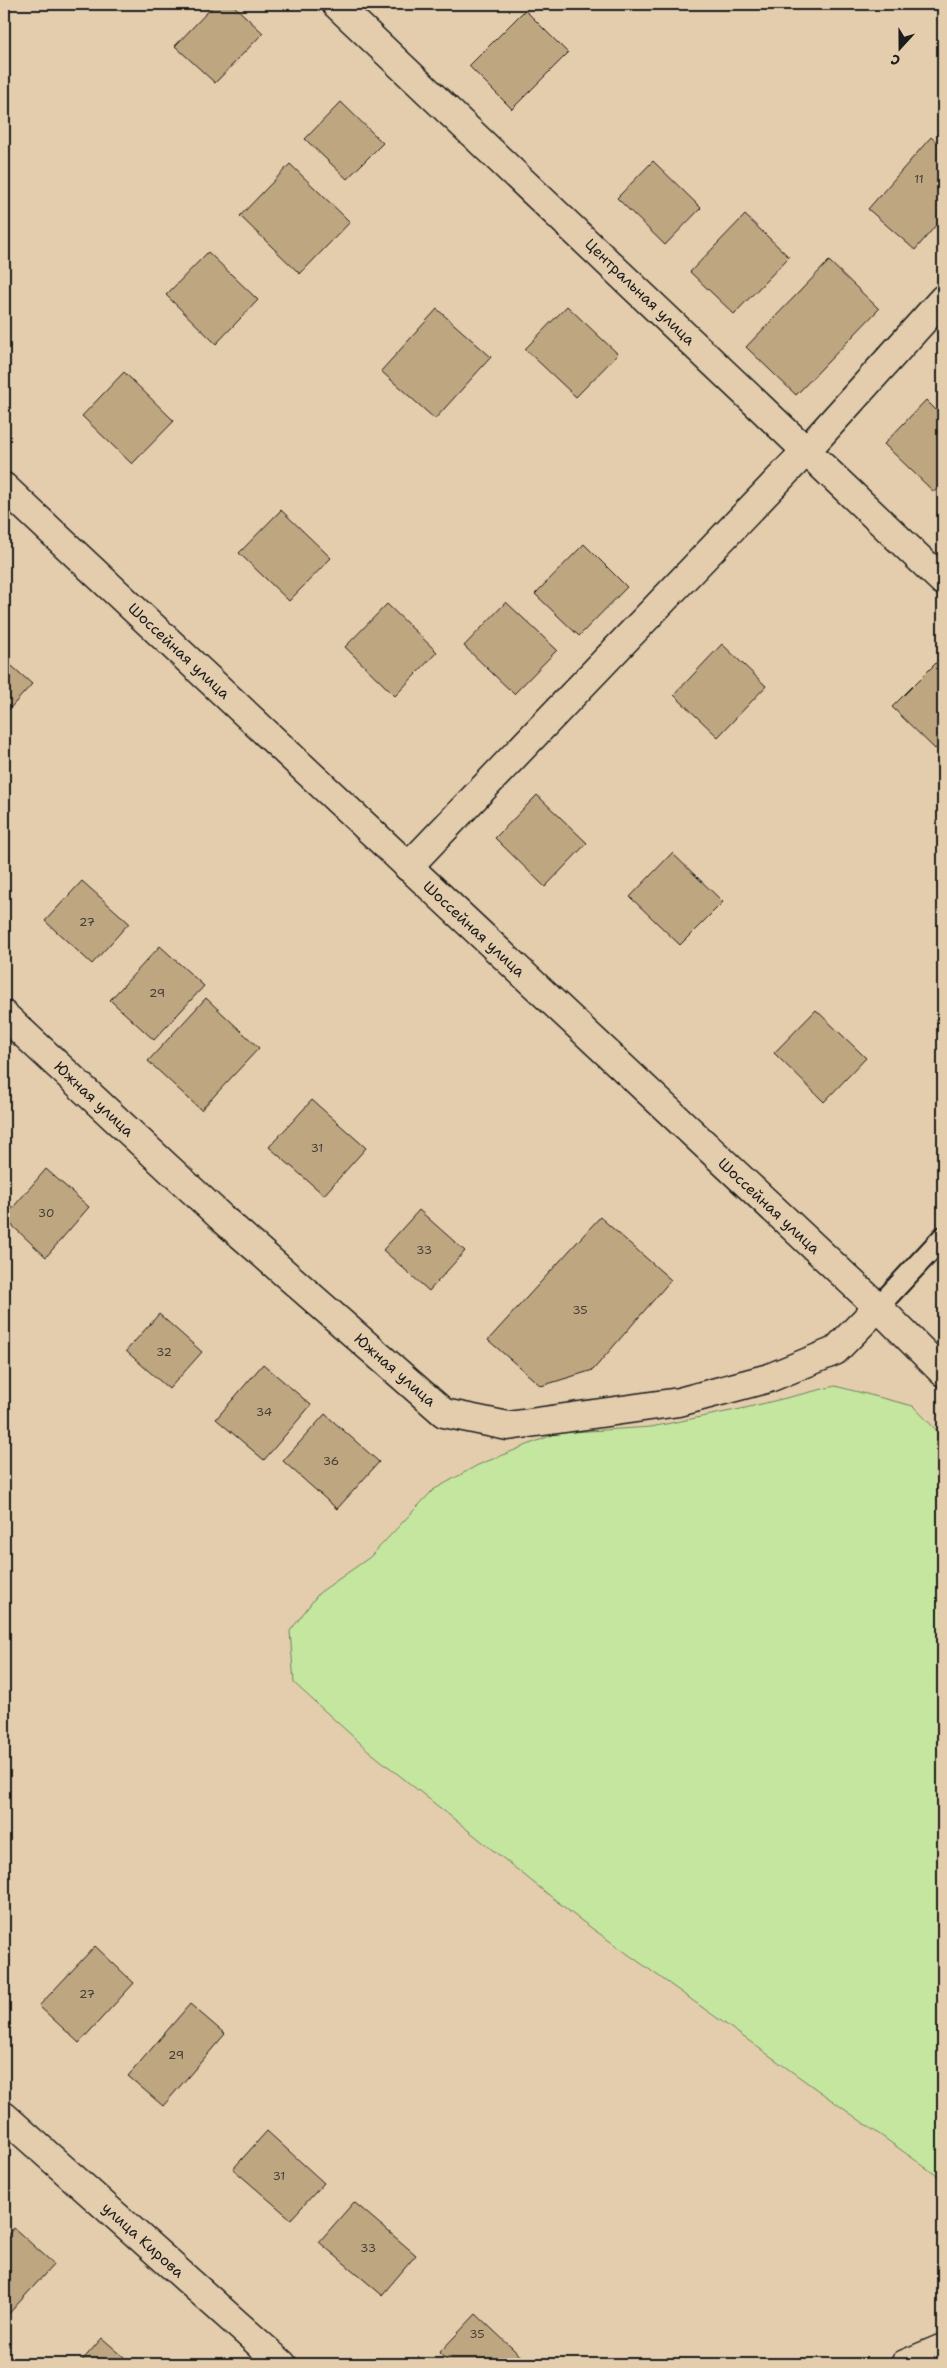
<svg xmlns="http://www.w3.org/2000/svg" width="947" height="2368" viewBox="0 0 947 2368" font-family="'Shantell Sans',sans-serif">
	<rect width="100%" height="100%" fill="#e4cdad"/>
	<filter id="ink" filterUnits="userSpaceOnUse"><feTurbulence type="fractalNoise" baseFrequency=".02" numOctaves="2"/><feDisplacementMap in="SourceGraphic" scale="10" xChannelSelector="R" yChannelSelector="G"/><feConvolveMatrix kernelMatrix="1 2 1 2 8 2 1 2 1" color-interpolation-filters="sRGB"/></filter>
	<g filter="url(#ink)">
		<path fill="#c4e69f" stroke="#70815e" d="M835 1386 913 1406 943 1437V2180L579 1919 369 1751 294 1683 290 1631 319 1593 370 1557 433 1490 478 1465 557 1433 651 1427 741 1409Z"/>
		<g fill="#bea681" stroke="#1c1c1c">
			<path d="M215 4H232L263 33 215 83 175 46Z"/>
			<path d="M525 10 568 53 512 109 469 66Z"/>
			<path d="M341 102 383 143 347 179 305 139Z"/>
			<path d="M931 137 943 148V217L915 250 868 209Z"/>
			<path d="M653 161 701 208 665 245 617 198Z"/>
			<path d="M290 164 350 222 300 274 240 216Z"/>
			<path d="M745 215 789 257 734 314 690 272Z"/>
			<path d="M208 252 258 300 216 344 166 295Z"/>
			<path d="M829 261 879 309 796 395 746 347Z"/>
			<path d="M567 306 618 354 576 397 525 349Z"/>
			<path d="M437 309 491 357 435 419 381 371Z"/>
			<path d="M124 372 174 421 132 464 82 416Z"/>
			<path d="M926 400 943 417V482L934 492 884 444Z"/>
			<path d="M281 510 331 558 289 601 239 553Z"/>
			<path d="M584 544 627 587 579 636 535 594Z"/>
			<path d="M506 602 557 650 514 694 464 646Z"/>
			<path d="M387 604 437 652 395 696 345 647Z"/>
			<path d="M722 644 766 686 718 737 674 695Z"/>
			<path d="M941 658 943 660V741L935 749 892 707Z"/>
			<path d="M4 659 32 684 4 715Z"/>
			<path d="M537 795 587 843 545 887 495 838Z"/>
			<path d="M672 853 723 902 680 945 630 897Z"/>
			<path d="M82 881 129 923 92 964 45 921Z"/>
			<path d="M160 946 204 986 154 1040 110 1000Z"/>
			<path d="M206 998 259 1048 201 1110 148 1061Z"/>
			<path d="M816 1010 866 1058 824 1102 774 1053Z"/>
			<path d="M312 1100 366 1148 324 1195 269 1147Z"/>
			<path d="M46 1169 89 1207 46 1257 4 1218Z"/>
			<path d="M419 1210 465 1251 429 1291 383 1250Z"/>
			<path d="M600 1217 671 1280 593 1370 541 1386 488 1340Z"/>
			<path d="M159 1314 202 1352 169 1389 126 1351Z"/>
			<path d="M263 1364 311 1405 264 1460 216 1419Z"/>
			<path d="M325 1414 379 1462 337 1509 283 1461Z"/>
			<path d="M95 1946 134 1983 79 2043 39 2006Z"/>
			<path d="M190 2004 225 2034 163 2106 128 2076Z"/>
			<path d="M267 2131 324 2183 291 2219 233 2169Z"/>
			<path d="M354 2202 416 2255 382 2295 319 2242Z"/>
			<path d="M14 2228 54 2264 4 2319V2239Z"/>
			<path d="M476 2314 529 2364H451L439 2353Z"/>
			<path d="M102 2338 125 2358 119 2364H81L80 2363Z"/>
		</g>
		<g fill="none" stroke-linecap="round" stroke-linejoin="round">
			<g stroke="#1c1c1c" stroke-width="24">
				<path id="service" d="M878 1307 943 1237"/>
			</g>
			<g stroke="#1c1c1c" stroke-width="31">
				<g id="minor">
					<path d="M336 4 943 581"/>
					<path d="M4 487 878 1307 943 1372"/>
					<path d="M408 867 806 451 943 299"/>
					<path d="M4 1015 223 1219 444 1413 508 1426 679 1402 769 1378 835 1351 878 1307"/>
					<path d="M4 2116 282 2364"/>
				</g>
			</g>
			<g stroke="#1c1c1c" stroke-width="31">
				<path id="tertiary" d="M905 2364 943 2348"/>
			</g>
			<use href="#service" stroke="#e4cdad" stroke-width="20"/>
			<use href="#minor" stroke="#e4cdad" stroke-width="28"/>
			<use href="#tertiary" stroke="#e4cdad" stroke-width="28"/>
		</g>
	</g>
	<g text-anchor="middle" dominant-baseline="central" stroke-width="5" stroke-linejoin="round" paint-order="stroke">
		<g font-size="12" fill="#443e35">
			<text x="919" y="179">11</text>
			<text x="87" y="922">27</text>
			<text x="157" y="993">29</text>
			<text x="317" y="1148">31</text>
			<text x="46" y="1213">30</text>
			<text x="424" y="1250">33</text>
			<text x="580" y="1310">35</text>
			<text x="164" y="1352">32</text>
			<text x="264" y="1412">34</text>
			<text x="331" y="1461">36</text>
			<text x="87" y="1994">27</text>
			<text x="176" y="2055">29</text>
			<text x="279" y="2176">31</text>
			<text x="368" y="2248">33</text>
			<text x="477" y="2334">35</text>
		</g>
		<g font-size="15" fill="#1c1c1c" stroke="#e4cdad">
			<text transform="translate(640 292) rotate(44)">Центральная улица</text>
			<text transform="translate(179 651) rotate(43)">Шоссейная улица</text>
			<text transform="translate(474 929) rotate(43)">Шоссейная улица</text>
			<text transform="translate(94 1099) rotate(43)">Южная улица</text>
			<text transform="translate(769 1206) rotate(43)">Шоссейная улица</text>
			<text transform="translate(395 1370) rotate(41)">Южная улица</text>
			<text transform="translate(143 2240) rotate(42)">улица Кирова</text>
		</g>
	</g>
	<rect width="947" height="2368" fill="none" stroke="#e4cdad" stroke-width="20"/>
	<rect x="10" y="10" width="927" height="2348" fill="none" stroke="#1c1c1c" stroke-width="2" filter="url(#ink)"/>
	<g transform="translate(900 48) rotate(201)" stroke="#e4cdad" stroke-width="4" paint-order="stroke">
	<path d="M0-4L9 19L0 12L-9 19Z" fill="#1c1c1c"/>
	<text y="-8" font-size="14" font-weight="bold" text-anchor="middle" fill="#1c1c1c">С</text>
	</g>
</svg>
